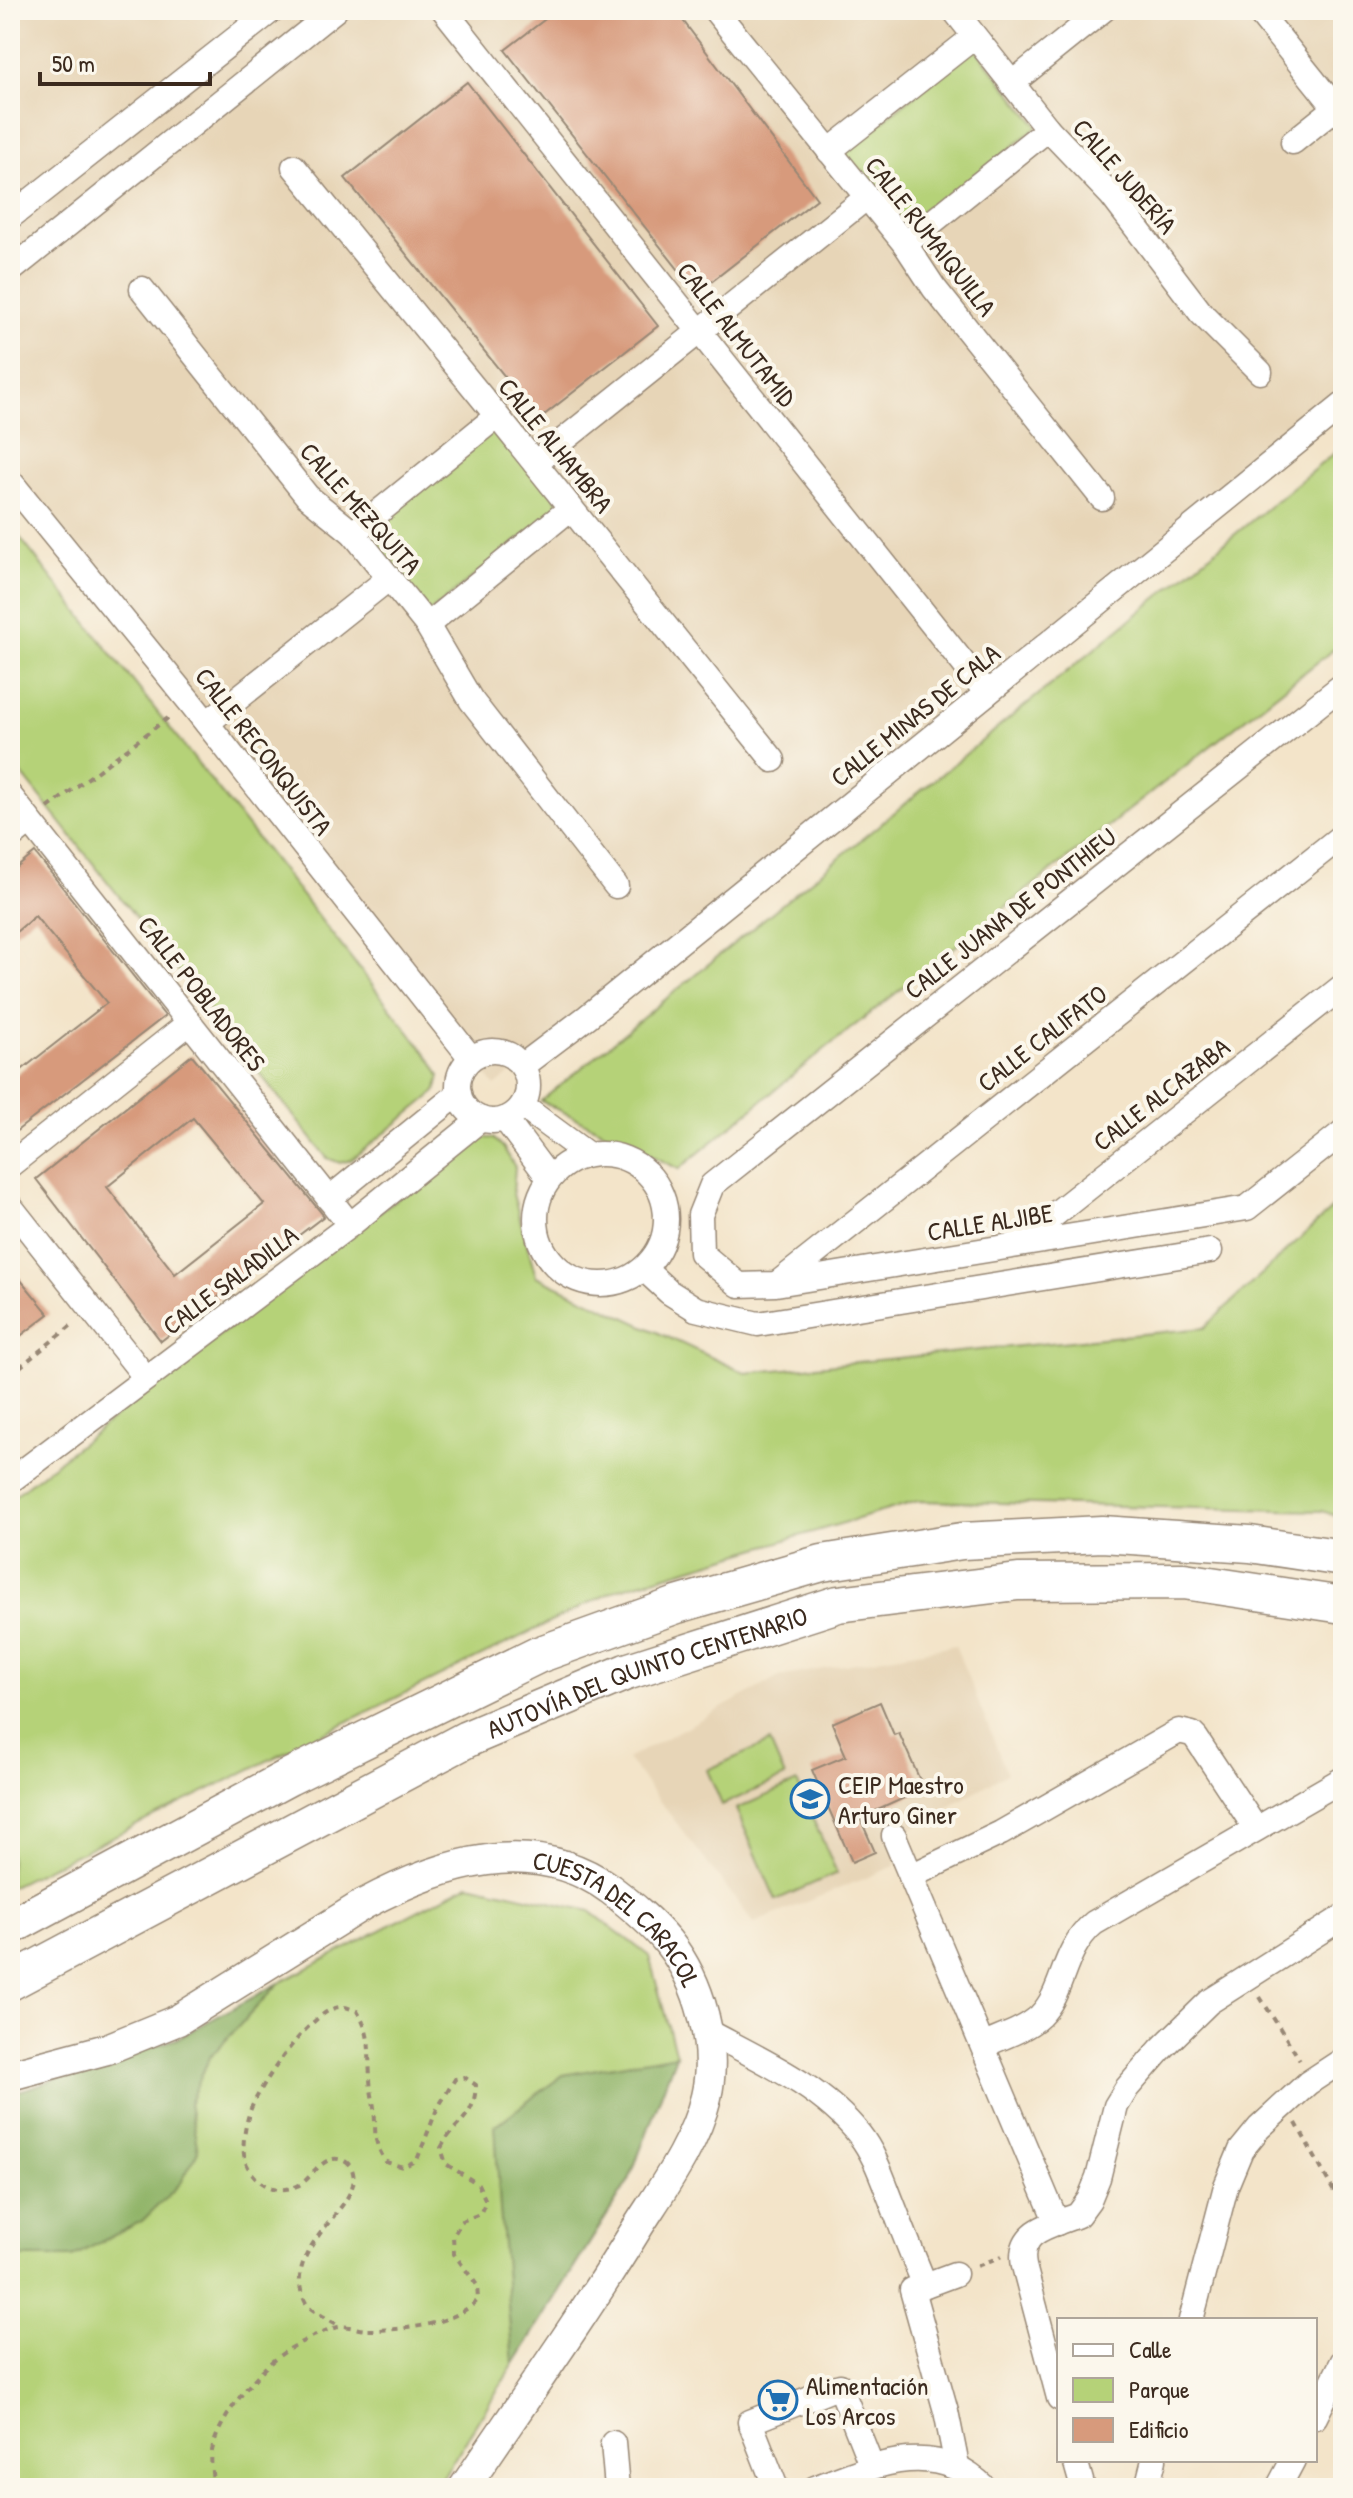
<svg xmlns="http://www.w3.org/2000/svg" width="1353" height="2498" viewBox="0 0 1353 2498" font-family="'Patrick Hand',sans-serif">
	<rect width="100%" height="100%" fill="#fbf7ec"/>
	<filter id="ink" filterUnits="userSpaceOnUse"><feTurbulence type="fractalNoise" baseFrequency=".0125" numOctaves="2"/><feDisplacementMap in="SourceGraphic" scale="16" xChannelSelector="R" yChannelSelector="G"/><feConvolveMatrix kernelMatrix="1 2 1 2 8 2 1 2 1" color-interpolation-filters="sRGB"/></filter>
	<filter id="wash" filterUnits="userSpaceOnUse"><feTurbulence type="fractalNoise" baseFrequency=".006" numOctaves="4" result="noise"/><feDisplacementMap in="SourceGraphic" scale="32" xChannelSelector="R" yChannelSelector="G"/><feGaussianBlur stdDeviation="1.8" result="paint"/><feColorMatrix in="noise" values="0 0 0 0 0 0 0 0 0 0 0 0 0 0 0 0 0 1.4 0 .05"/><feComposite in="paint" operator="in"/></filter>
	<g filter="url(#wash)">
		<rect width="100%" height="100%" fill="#f3e4c9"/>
		<g fill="#e7d5b7">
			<path d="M10 10H1343V407L495 1086 10 475Z"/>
			<path d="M955 1645 1007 1773 906 1832 899 1830 895 1866 754 1923 627 1759 779 1677Z"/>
		</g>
		<g fill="#b5d278" stroke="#787e4b" stroke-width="2">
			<path d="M974 47 1038 126 906 234 841 155Z"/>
			<path d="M497 426 561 505 429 613 364 534Z"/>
			<path d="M1343 446V642L826 1048 679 1169 541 1101Z"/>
			<path d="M10 525 432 1061 440 1076 436 1092 351 1160 340 1163 327 1158 10 759Z"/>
			<path d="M479 1138H493L503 1147 515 1167 513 1194 536 1276 745 1373 1204 1328 1343 1198V1517L1321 1511 918 1501 616 1590 10 1887V1499L344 1238Z"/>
			<path d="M770 1742 785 1777 722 1805 707 1770Z"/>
			<path d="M797 1782 837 1873 776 1900 736 1809Z"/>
			<path d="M469 1884 590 1911 649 1956 676 2055 629 2180 436 2488H10V2257H72L197 2151 189 2104 209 2058 279 1983Z"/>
		</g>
		<g fill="#90b468" stroke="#666f43" stroke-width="2">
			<path d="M279 1983 209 2058 189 2104 198 2151 181 2183 142 2221 72 2257H10V2094L176 2039Z"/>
			<path d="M676 2055 629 2180 513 2365 500 2209 495 2126 563 2075Z"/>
		</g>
		<g id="blocks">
			<g fill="#d79a7c" fill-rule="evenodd">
				<path d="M557 10H675L817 199 697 293 505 50Z"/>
				<path d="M467 82 658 326 539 419 345 178Z"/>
				<path d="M35 853 165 1016 10 1136V1079L107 1003 35 916 10 937V873Z"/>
				<path d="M192 1055 324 1216 161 1341 36 1179ZM193 1118 264 1204 175 1274 107 1187Z"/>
				<path d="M10 1267 49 1314 10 1344Z"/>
				<path d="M880 1702 894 1735 899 1733 924 1789 860 1818 875 1852 852 1862 812 1770 846 1756 832 1723Z"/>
			</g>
		</g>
	</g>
	<g filter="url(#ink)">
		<use href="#blocks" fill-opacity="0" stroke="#978774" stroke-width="2"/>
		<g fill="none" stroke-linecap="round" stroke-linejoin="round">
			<g stroke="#978774" stroke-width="27">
				<g id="minor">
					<path d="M444 10 987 693"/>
					<path d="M715 10 905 244 934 288 1102 498"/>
					<path d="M954 10 1048 129 1112 196 1201 313 1260 372"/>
					<path d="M1257 10 1343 117"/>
					<path d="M1011 84 1103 10"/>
					<path d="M1293 142 1343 102"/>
					<path d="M829 151 974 37"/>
					<path d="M294 167 497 416 773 760"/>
					<path d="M10 217 272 10"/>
					<path d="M905 244 1048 129"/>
					<path d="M10 271 335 10"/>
					<path d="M142 289 307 496 353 533 427 625 471 700 616 886"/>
					<path d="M535 463 866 198"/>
					<path d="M10 481 190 702 471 1058"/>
					<path d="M353 533 497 416"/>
					<path d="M427 625 571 508"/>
					<path d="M1343 685 712 1185 700 1215 701 1253 739 1285 776 1284 1247 1208 1343 1132"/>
					<path d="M207 723 388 579"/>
					<path d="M10 796 350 1225"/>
					<path d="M10 838 30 822"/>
					<circle cx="493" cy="1086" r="35"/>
					<path d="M522 1066 587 1017 1343 405"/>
					<path d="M522 1106 587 1154"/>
					<path d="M505 1119 549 1178"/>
					<circle cx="601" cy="1219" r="65"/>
					<path d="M10 1165 189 1023"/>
					<path d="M329 1199 459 1093"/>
					<path d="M10 1206 146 1378"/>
					<path d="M1016 1245 1343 986"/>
					<path d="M644 1269 669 1292 696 1309 758 1324 1210 1251"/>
					<path d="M778 1283 1343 835"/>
					<path d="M10 1481 350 1225 481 1119"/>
					<path d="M894 1836 1057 2223"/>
					<path d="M911 1876 1001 1833 1179 1731 1192 1734 1196 1738 1256 1829"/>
					<path d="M707 2031C759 2059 821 2086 859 2134 874 2153 882 2177 891 2200 902 2228 913 2257 925 2285"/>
					<path d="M984 2045C1002 2037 1025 2030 1040 2016 1065 1991 1061 1951 1094 1923L1343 1779"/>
					<path d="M955 2274 912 2290 946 2411 957 2466"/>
					<path d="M1191 2320 1226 2186 1241 2150 1259 2128 1308 2083 1343 2060"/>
					<path d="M1059 2398 1024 2266C1017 2229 1051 2226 1078 2215L1089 2200 1098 2178 1116 2106 1127 2088 1160 2050 1209 2002 1343 1917"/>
					<path d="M1315 2417 1343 2361"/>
					<path d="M613 2443 617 2488"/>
					<path d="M1075 2460 1083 2488"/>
					<path d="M776 2488 750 2422 840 2386 872 2467"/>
					<path d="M815 2488C872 2466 934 2437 985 2488"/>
					<path d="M1147 2488 1154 2460"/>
					<path d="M1278 2488 1293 2460"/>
				</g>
			</g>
			<g stroke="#978774" stroke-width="33">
				<g id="major">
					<path id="s1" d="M10 2075 107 2049 178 2020 364 1904C441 1863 532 1833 610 1889 631 1905 651 1921 668 1942 700 1982 718 2046 706 2097 695 2143 664 2186 639 2225 584 2315 523 2401 464 2488"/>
				</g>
			</g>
			<g stroke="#978774" stroke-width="39">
				<g id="highway">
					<path d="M10 1927 289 1777 538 1655 677 1605 822 1563 962 1541 1102 1534 1250 1544 1343 1558"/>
					<path id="s2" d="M10 1982 467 1739 626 1672 838 1604 1018 1582 1184 1581 1343 1605"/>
				</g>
			</g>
			<g stroke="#978774" stroke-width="4" stroke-dasharray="6 6" stroke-linecap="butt">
				<path d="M48 808 172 715"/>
				<path d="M10 1375 73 1324"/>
				<path d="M1260 1997 1300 2060"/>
				<path d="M1296 2123 1343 2208"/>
				<path d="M977 2266 1002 2256"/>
				<path d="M213 2488C213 2477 210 2462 212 2451 217 2423 248 2384 268 2365 284 2350 317 2332 338 2327 347 2325 359 2330 368 2330 404 2330 451 2326 478 2300L477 2285 454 2254 453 2236 462 2221 480 2214 486 2201 478 2184 446 2164 441 2148C456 2119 474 2121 476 2085L464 2077 455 2079 437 2109 417 2160 403 2167 386 2162C371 2138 377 2134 374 2108 373 2098 370 2088 370 2077 368 2049 372 2036 357 2011 352 2009 344 2006 339 2007 310 2011 260 2085 250 2111 245 2126 240 2151 247 2165 256 2184 277 2195 297 2186 312 2180 322 2153 342 2160 348 2162 352 2167 353 2173 361 2204 296 2239 300 2285 301 2292 304 2302 309 2307 318 2314 330 2320 340 2326"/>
			</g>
			<use href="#minor" stroke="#fff" stroke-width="24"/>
			<use href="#major" stroke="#fff" stroke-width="30"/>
			<use href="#highway" stroke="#fff" stroke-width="36"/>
		</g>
	</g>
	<defs>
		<g id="school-ring" transform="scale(2)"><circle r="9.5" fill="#fbf7ec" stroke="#1f6fb2" stroke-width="1.5"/><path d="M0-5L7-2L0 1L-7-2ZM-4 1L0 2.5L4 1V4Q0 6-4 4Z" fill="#1f6fb2"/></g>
		<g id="supermarket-ring" transform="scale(2)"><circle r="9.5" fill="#fbf7ec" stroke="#1f6fb2" stroke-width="1.5"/><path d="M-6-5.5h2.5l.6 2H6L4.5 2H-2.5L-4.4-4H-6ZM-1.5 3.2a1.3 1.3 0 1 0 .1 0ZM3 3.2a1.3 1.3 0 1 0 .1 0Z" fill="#1f6fb2"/></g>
	</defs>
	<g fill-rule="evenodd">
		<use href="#school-ring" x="810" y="1799"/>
		<use href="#supermarket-ring" x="778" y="2400"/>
	</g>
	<g text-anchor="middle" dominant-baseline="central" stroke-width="8" stroke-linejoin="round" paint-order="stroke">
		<g font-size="26" fill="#3b2a1e" stroke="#fbf7ec">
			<text transform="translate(1125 176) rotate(49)">CALLE JUDERÍA</text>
			<text transform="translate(931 236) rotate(52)">CALLE RUMAIQUILLA</text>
			<text transform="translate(737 334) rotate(52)">CALLE ALMUTAMID</text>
			<text transform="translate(556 445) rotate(51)">CALLE ALHAMBRA</text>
			<text transform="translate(361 508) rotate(48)">CALLE MEZQUITA</text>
			<text transform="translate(915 715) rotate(-39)">CALLE MINAS DE CALA</text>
			<text transform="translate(264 751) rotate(52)">CALLE RECONQUISTA</text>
			<text transform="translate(1010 913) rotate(-38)">CALLE JUANA DE PONTHIEU</text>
			<text transform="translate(202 993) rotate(52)">CALLE POBLADORES</text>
			<text transform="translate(1042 1038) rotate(-38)">CALLE CALIFATO</text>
			<text transform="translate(1161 1094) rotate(-38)">CALLE ALCAZABA</text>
			<text transform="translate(990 1222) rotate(-9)">CALLE ALJIBE</text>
			<text transform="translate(230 1280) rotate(-37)">CALLE SALADILLA</text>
			<text stroke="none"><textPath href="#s2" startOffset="710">AUTOVÍA DEL QUINTO CENTENARIO</textPath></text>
			<text stroke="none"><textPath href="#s1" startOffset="680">CUESTA DEL CARACOL</textPath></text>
		</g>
		<g font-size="26" fill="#3b2a1e" stroke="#fbf7ec" text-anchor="start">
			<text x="838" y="1784">CEIP Maestro<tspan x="838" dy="30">Arturo Giner</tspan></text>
			<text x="806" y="2385">Alimentación<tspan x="806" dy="30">Los Arcos</tspan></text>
		</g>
	</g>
	<rect width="1353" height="2498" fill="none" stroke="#fbf7ec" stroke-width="40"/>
	<rect x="1057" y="2318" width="260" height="144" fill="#fbf7ec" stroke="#aea59a" stroke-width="2"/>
	<rect x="1073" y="2344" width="40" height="12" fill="#ffffff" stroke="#aea59a" stroke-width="2"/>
	<text x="1129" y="2358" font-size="24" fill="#3b2a1e">Calle</text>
	<rect x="1073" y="2378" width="40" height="24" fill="#b5d278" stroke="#aea59a" stroke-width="2"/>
	<text x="1129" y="2398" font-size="24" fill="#3b2a1e">Parque</text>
	<rect x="1073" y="2418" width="40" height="24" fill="#d79a7c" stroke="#aea59a" stroke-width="2"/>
	<text x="1129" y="2438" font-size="24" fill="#3b2a1e">Edificio</text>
	<path d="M40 72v12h170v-12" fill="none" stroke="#3b2a1e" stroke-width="4"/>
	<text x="52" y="72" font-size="24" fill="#3b2a1e" stroke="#fbf7ec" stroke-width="6" paint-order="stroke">50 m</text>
</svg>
